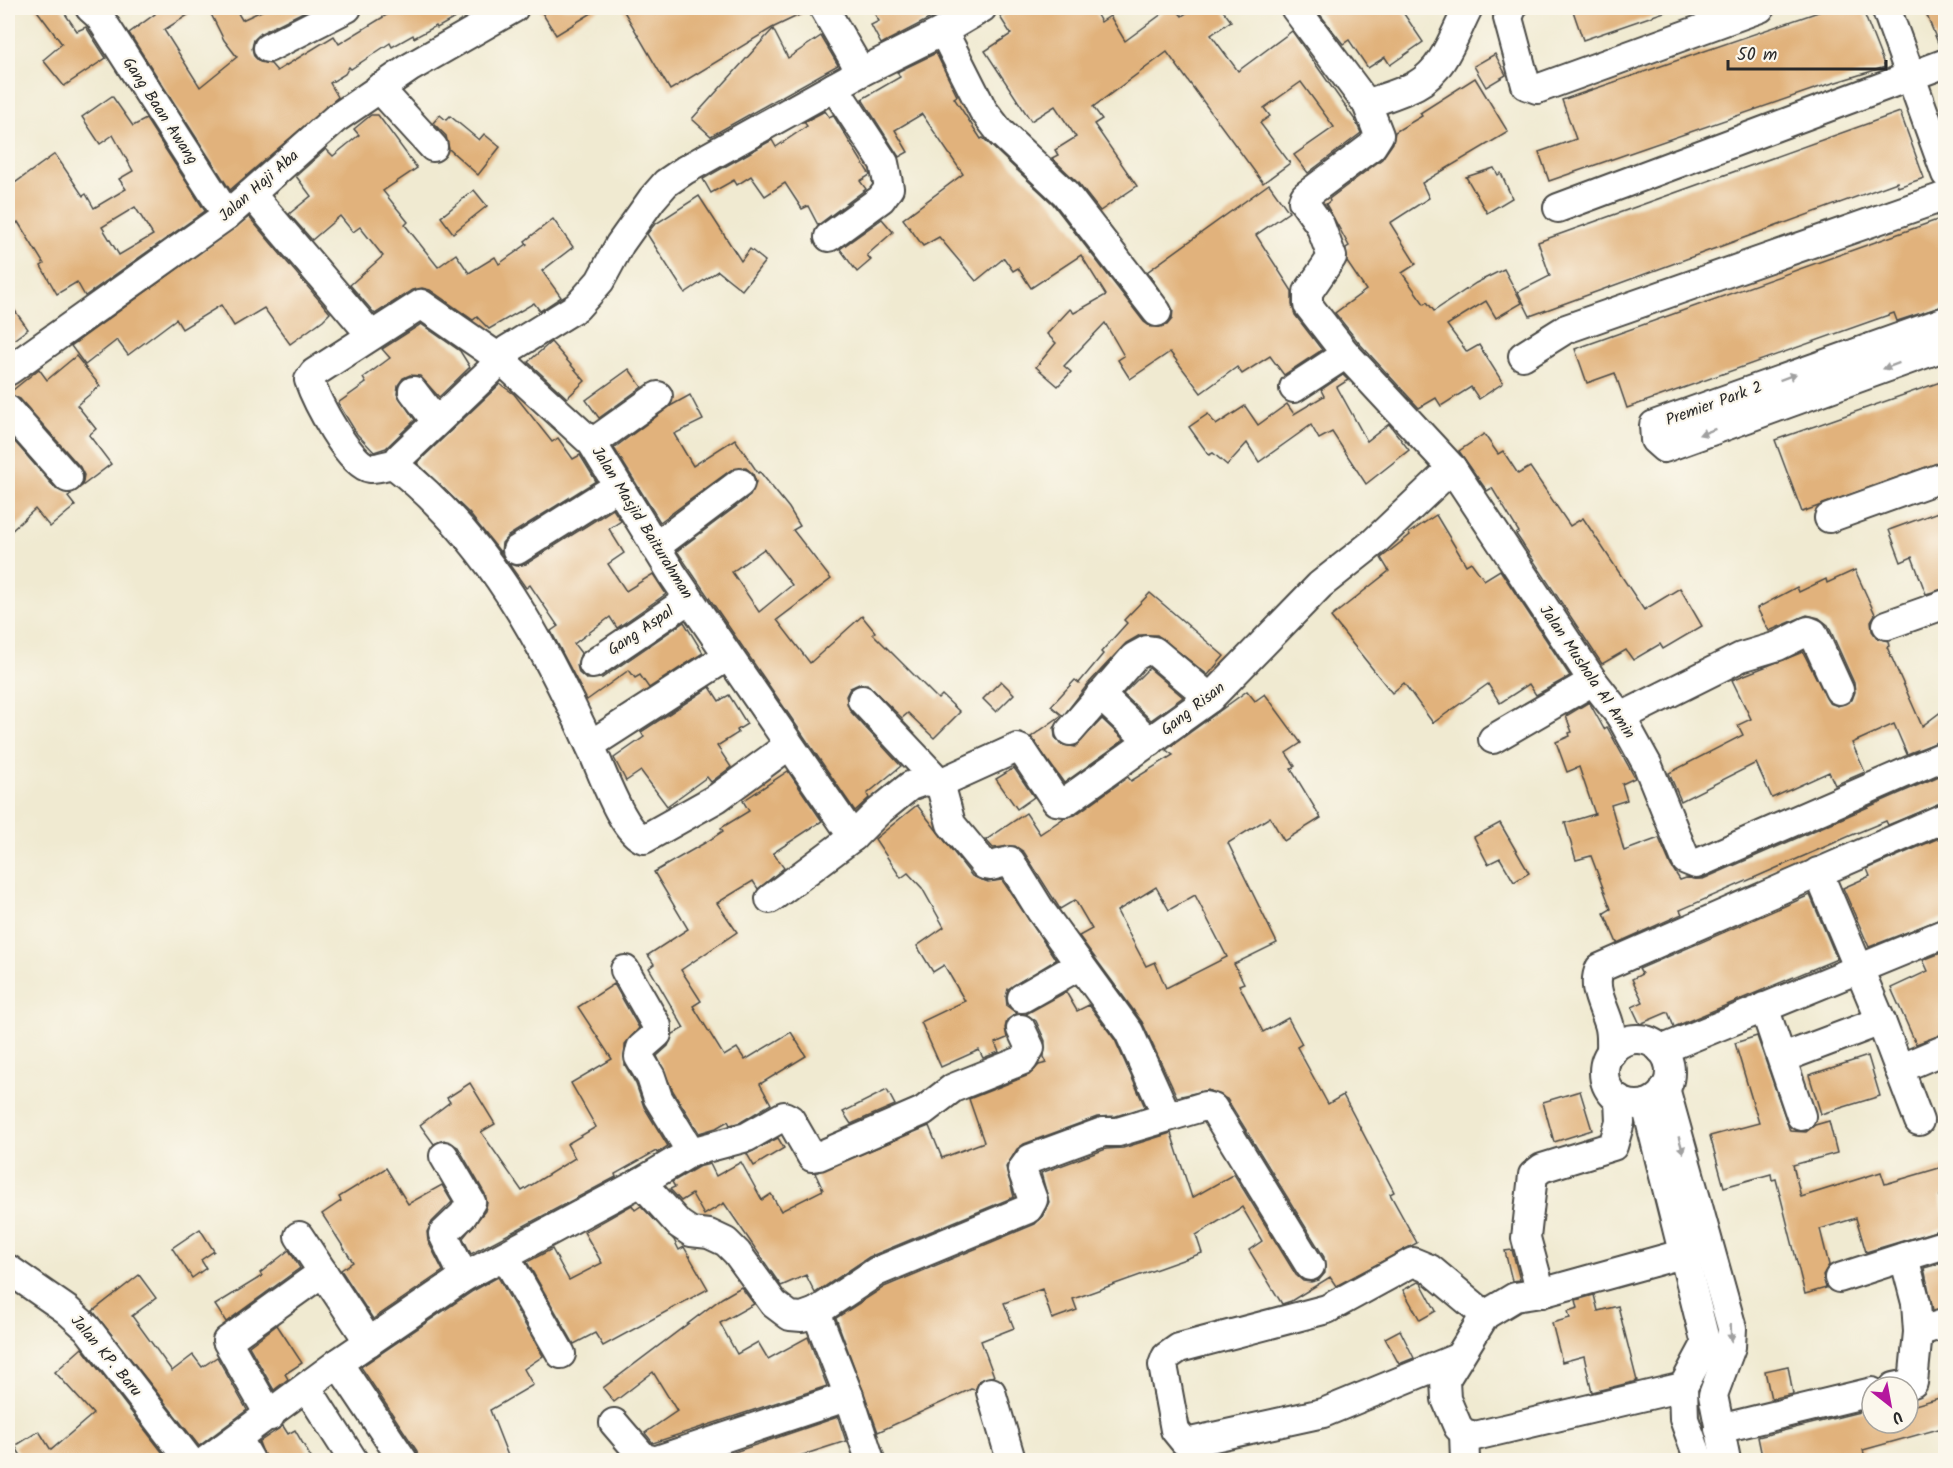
<svg xmlns="http://www.w3.org/2000/svg" width="1953" height="1468" viewBox="0 0 1953 1468" font-family="Kalam,sans-serif">
	<rect width="100%" height="100%" fill="#fbf7ec"/>
	<filter id="ink" filterUnits="userSpaceOnUse"><feTurbulence type="fractalNoise" baseFrequency=".0167" numOctaves="2"/><feDisplacementMap in="SourceGraphic" scale="12" xChannelSelector="R" yChannelSelector="G"/><feConvolveMatrix kernelMatrix="1 2 1 2 8 2 1 2 1" color-interpolation-filters="sRGB"/></filter>
	<filter id="wash" filterUnits="userSpaceOnUse"><feTurbulence type="fractalNoise" baseFrequency=".008" numOctaves="4" result="noise"/><feDisplacementMap in="SourceGraphic" scale="24" xChannelSelector="R" yChannelSelector="G"/><feGaussianBlur stdDeviation="1.35" result="paint"/><feColorMatrix in="noise" values="0 0 0 0 0 0 0 0 0 0 0 0 0 0 0 0 0 1.4 0 .05"/><feComposite in="paint" operator="in"/></filter>
	<g filter="url(#wash)">
		<rect width="100%" height="100%" fill="#f0ead1"/>
		<g id="blocks">
			<g fill="#e1b27b" fill-rule="evenodd">
				<path d="M35 8H61L77 31 86 27 106 58 64 86 43 60 62 44Z"/>
				<path d="M151 8H199L164 30 200 87 237 57 224 40 208 8H235L242 20 268 8H311L261 33 254 40 252 48 254 56 260 62 271 64 277 71 334 36 339 44 398 8H473L437 28 436 26 414 38 413 35 392 47 390 43 351 69 349 67 345 74 330 83 338 97 230 190 129 33 155 14Z"/>
				<path d="M539 8H600L556 35Z"/>
				<path d="M622 8H808V11L772 28 670 90Z"/>
				<path d="M871 8H950L881 44 871 25 879 21Z"/>
				<path d="M1014 8H1093L1101 22 1110 16 1125 41 1170 8H1175L1182 16 1194 8H1221L1231 21 1211 35 1238 71 1292 31 1355 120 1361 133 1308 173 1294 155 1334 127 1301 82 1264 108 1270 116 1260 123 1290 163 1263 183 1167 52 1093 107 1102 119 1094 124 1137 186 1100 211 1078 183 1052 158 1058 155 1055 150 1076 137 1055 106 1031 121 985 51 1011 34 1000 17Z"/>
				<path d="M1315 8H1400L1423 42 1390 65 1385 57 1368 68 1349 40 1343 44Z"/>
				<path d="M1572 8H1670V10L1583 40Z"/>
				<path d="M1830 8H1862L1885 67 1820 87 1549 181 1539 152 1576 139 1562 100Z"/>
				<path d="M1924 8H1946V47L1940 48Z"/>
				<path d="M773 29 788 58 821 36 838 65 711 136 692 119Z"/>
				<path d="M936 53 957 96 954 98 981 139 983 138 1053 204 1144 322 1151 327 1167 325 1172 319 1173 310 1147 272 1269 184 1289 212 1256 235 1292 291V305L1295 315 1322 350 1284 375 1270 356 1242 374 1237 367 1201 393 1170 352 1130 379 1118 360 1124 356 1105 323 1064 366 1071 372 1058 386 1036 367 1056 343 1047 334 1070 309 1074 313 1106 295 1081 255 1031 288 1018 268 1013 271 1004 258 976 281 939 237 923 246 903 219 963 174 922 114 895 130 908 152 899 157 862 99 900 77 897 72Z"/>
				<path d="M1495 54 1506 75 1486 87 1474 66Z"/>
				<path d="M1475 78 1508 132 1422 183 1429 198 1390 223 1416 264 1402 273 1424 304 1427 302 1434 311 1476 283 1504 269 1522 303 1496 318 1486 301 1447 325 1467 352 1479 345 1503 383 1479 399 1471 387 1441 406 1436 398 1419 408 1359 343 1335 313 1366 290 1347 262 1346 248 1349 246 1326 204 1330 201 1329 199 1382 159 1393 143 1395 132 1422 116 1420 113Z"/>
				<path d="M112 96 133 126 146 119 205 211 85 296 77 282 57 294 41 266 44 264 18 222 16 224 8 212V188L55 154 83 196 86 194 94 208 126 189 119 179 133 171 113 135 100 144 82 117ZM135 207 153 235 119 255 102 227Z"/>
				<path d="M825 111 829 117 833 115 870 175 860 181 866 189 818 225 808 206 802 209 785 183 765 196 751 176 737 185 734 180 711 193 703 179 772 140 776 147 807 126 804 122Z"/>
				<path d="M1900 112 1924 178 1898 187 1897 182 1530 316 1518 292 1550 276 1538 242Z"/>
				<path d="M371 115H378L417 168 383 191 408 222 405 225 438 267 456 254 469 273 495 257 499 264 527 244 525 241 553 219 573 247 542 271 561 297 540 311 534 303 489 329 477 317 473 320 430 290 422 288 412 290 375 314 350 285 383 256 360 227 353 232 340 216 312 240 289 214 311 196 296 176 326 149 333 156 359 135 354 129Z"/>
				<path d="M440 115 446 120 450 116 479 140 484 134 500 147 478 175 449 149 446 136 433 123Z"/>
				<path d="M1494 168 1498 175 1501 173 1512 198 1487 213 1466 177Z"/>
				<path d="M474 190 487 206 453 233 441 217Z"/>
				<path d="M699 196 741 261 750 249 765 261 742 290 718 271 685 293 647 234 654 225Z"/>
				<path d="M249 217 330 313 323 320 290 344 264 308 234 326 221 305 182 329 176 319 128 355 117 340 85 365 71 346Z"/>
				<path d="M882 219 893 232 867 255 871 260 857 272 840 249Z"/>
				<path d="M1940 219 1946 234V305L1897 321 1894 313 1627 408 1615 373 1587 383 1575 349Z"/>
				<path d="M8 301 28 329 8 344Z"/>
				<path d="M421 324 460 351 470 367 439 397 420 376 410 375 403 378 398 385 397 394 415 420 386 448 374 452 357 434 338 403 366 383 363 378 390 358 382 349Z"/>
				<path d="M551 342 585 381 567 398 528 362Z"/>
				<path d="M76 356 100 386 77 405 96 429 89 435 111 464 82 486 84 475 80 467 20 399 8 394 39 369 47 380Z"/>
				<path d="M629 369 642 387 599 418 586 400Z"/>
				<path d="M1343 375 1348 380 1337 387 1367 441 1389 424 1409 450 1366 484 1332 432 1319 439 1311 425 1259 462 1247 443 1227 465 1213 453 1209 455 1189 427 1208 414 1216 425 1245 406 1258 425 1287 404 1294 414 1324 396 1321 390Z"/>
				<path d="M1946 380V460L1802 512 1775 440Z"/>
				<path d="M500 384 514 394 552 442 558 438 573 459 580 455 596 481 508 536 502 543 501 553 469 513 417 463Z"/>
				<path d="M690 395 703 420 674 434 693 466 735 439 758 473 760 472 789 508 800 526 793 530 831 579 777 620 810 663 862 616 875 632 873 634 938 699 942 695 960 712 934 738 908 713 902 718 867 684H859L850 688 846 696 850 711 901 766 867 794 869 798 855 811 677 551 750 496 756 482 753 474 746 468 731 470 660 522 614 448 672 405ZM764 549 792 585 759 612 732 572Z"/>
				<path d="M8 434 56 489 71 494 68 497 75 506 50 527 35 509 8 534Z"/>
				<path d="M1484 434 1498 454 1503 451 1518 474 1530 467 1570 526 1583 518 1644 610 1680 588 1702 626 1663 649 1660 644 1633 660 1626 650 1602 664 1516 534 1519 532 1492 488 1487 491 1459 451Z"/>
				<path d="M613 509 621 521 609 529 624 553 608 564 626 591 653 574 666 594 617 628 610 617 574 644 581 653 577 665 579 673 586 679 602 678 684 622 703 653 649 688 640 675 635 678 629 670 587 700 551 631 558 626 530 585 526 588 509 564 517 566 526 564Z"/>
				<path d="M1946 509V588L1926 594 1912 557 1901 562 1889 530Z"/>
				<path d="M1436 515 1466 565 1471 562 1484 580 1500 570 1570 676 1536 695 1529 684 1500 703 1488 684 1433 723 1404 683 1392 693 1331 617 1389 571 1381 558 1410 535 1409 533Z"/>
				<path d="M1855 570 1875 614 1871 621 1872 631 1877 638 1888 641 1889 646 1887 647 1922 726 1946 708V739L1907 754 1894 724 1852 743 1865 772 1835 785 1829 772 1772 798 1756 763 1681 801 1669 773 1743 735 1738 725 1751 719 1732 680 1803 652 1829 703 1838 706 1852 700 1855 692 1854 683 1828 625 1819 618 1807 615 1769 631 1757 608 1797 587 1799 592 1826 579 1827 583Z"/>
				<path d="M1150 593 1224 656 1208 675 1157 635H1140L1126 643 1088 684 1054 728 1055 737 1060 744 1075 747 1102 719 1124 740 1064 783 1031 737 1062 715 1051 706 1075 680 1079 683 1103 654 1101 652 1127 623 1124 620Z"/>
				<path d="M1149 668 1183 697 1151 720 1123 694Z"/>
				<path d="M1001 681 1014 694 996 712 983 699Z"/>
				<path d="M710 687 719 701 729 695 747 724 737 730 738 733 717 746 731 767 711 782 707 777 667 806 641 771 626 781 614 758 644 737 641 732Z"/>
				<path d="M1247 691 1255 701 1265 694 1301 743 1286 753 1295 766 1291 769 1321 818 1284 841 1270 817 1228 843 1277 943 1234 964 1244 983 1239 985 1263 1032 1288 1018 1302 1044 1297 1047 1328 1104 1343 1095 1394 1192 1390 1194 1417 1243 1336 1286 1330 1277 1291 1301 1282 1304 1249 1250 1262 1241 1242 1207 1196 1235 1202 1253 1073 1299 1077 1310 1052 1319 1042 1289 1004 1303 1014 1328 981 1341 994 1376 980 1380 975 1390 971 1389 878 1432 836 1318 884 1287 1035 1224 1042 1217 1049 1202 1041 1173 1106 1149 1123 1148 1171 1133 1192 1198 1234 1174 1296 1275 1303 1281 1311 1282 1319 1280 1325 1273 1324 1257 1227 1099 1208 1090 1177 1097 1142 1022 1079 936 1092 929 1075 900 1060 909 1024 852 1015 846 993 848 986 840 1026 813 1040 834 1064 818 1075 815 1128 777 1131 781 1173 755 1166 750ZM1156 887 1169 910 1195 895 1227 957 1166 988 1155 962 1146 966 1117 911Z"/>
				<path d="M1589 702 1604 729 1607 727 1635 778 1622 784 1627 800 1611 805 1624 851 1659 838 1671 866 1680 880 1686 878 1703 879 1946 773V801L1888 825 1886 821 1852 835 1680 910 1682 914 1617 943 1604 913 1611 909 1591 856 1576 860 1565 823 1595 814 1579 767 1567 772 1556 742 1570 736 1569 733 1572 732 1566 716Z"/>
				<path d="M1014 768 1034 797 1017 809 996 779Z"/>
				<path d="M788 771 822 821 773 853 784 868 758 889 753 881 717 903 737 932 681 970 701 1001 693 1006 724 1056 737 1048 745 1060 791 1032 806 1056 760 1084 771 1104 741 1122 730 1125 728 1121 716 1128 699 1133 673 1091 657 1056 668 1046 673 1034 684 1028 649 968 654 964 648 955 688 929 654 872 708 841 723 831 721 828 749 811 743 801Z"/>
				<path d="M917 805 972 876 988 882 1002 880 1056 960 1008 989 1006 997 1007 1006 1017 1013 1007 1020 1005 1028 1007 1038 995 1043 999 1052 983 1058 979 1050 941 1067 921 1022 965 1001 944 965 933 972 917 946 944 927 922 888 908 873 901 878 875 839Z"/>
				<path d="M1500 823 1529 873 1514 882 1500 858 1488 864 1474 837Z"/>
				<path d="M1946 835V917L1869 947 1843 888 1870 876 1867 869Z"/>
				<path d="M1810 895 1837 959 1674 1027 1668 1012 1640 1024 1632 1007 1643 1002 1632 979 1642 974 1639 969Z"/>
				<path d="M1946 951V1033L1916 1044 1891 988 1928 971 1923 960Z"/>
				<path d="M614 984 639 1028 625 1044V1065L636 1084 644 1107 668 1146 657 1153 656 1151 615 1174 616 1177 471 1254 463 1238 485 1211 487 1203 485 1194 458 1147 444 1140 434 1144 420 1125 450 1102 447 1098 470 1083 495 1124 481 1132 522 1191 575 1158 567 1144 596 1127 571 1083 612 1059 578 1007Z"/>
				<path d="M1066 992 1077 1011 1089 1005 1115 1040 1145 1107 1116 1116 1097 1117 1024 1144 1017 1149 1006 1167 1014 1197 869 1257 815 1293 806 1275 781 1286 724 1203 704 1215 692 1194 681 1201 670 1189 675 1187 672 1182 698 1167 710 1164 716 1176 741 1162 762 1200 771 1194 781 1211 823 1190 815 1173 929 1126 942 1158 984 1142 969 1099 1029 1075 1039 1065 1047 1063 1044 1057 1045 1041 1036 1021 1026 1014Z"/>
				<path d="M1757 1036 1790 1131 1806 1132 1815 1125 1829 1121 1837 1153 1793 1165 1801 1197 1881 1172 1885 1184 1946 1166V1195L1940 1196 1946 1228 1866 1252 1856 1218 1820 1229 1829 1265 1823 1275 1826 1288 1805 1294 1776 1179 1772 1180 1771 1174 1724 1187 1710 1136 1759 1123 1735 1043Z"/>
				<path d="M1868 1056 1880 1096 1821 1114 1809 1075Z"/>
				<path d="M887 1090 895 1105 851 1124 843 1112Z"/>
				<path d="M1580 1091 1592 1130 1554 1142 1543 1102Z"/>
				<path d="M778 1138 784 1148 754 1166 747 1154Z"/>
				<path d="M386 1168 408 1204 442 1185 452 1202 432 1222 427 1232 428 1241 443 1271 373 1319 341 1270 353 1262 322 1214 341 1201 339 1197Z"/>
				<path d="M632 1205 635 1210 641 1206 674 1240 679 1250 684 1247 708 1289 603 1346 595 1333 574 1344 527 1262 552 1249 569 1280 602 1263 584 1232Z"/>
				<path d="M200 1229 214 1251 201 1260 206 1268 192 1278 172 1248Z"/>
				<path d="M289 1250 300 1268 226 1322 215 1305 262 1276 260 1273Z"/>
				<path d="M1512 1250 1520 1280 1512 1281 1505 1251Z"/>
				<path d="M1942 1263 1946 1276V1307L1933 1310 1924 1268Z"/>
				<path d="M139 1275 156 1298 132 1316 172 1371 193 1355 202 1367 217 1357 247 1410 199 1446 93 1311Z"/>
				<path d="M498 1277 543 1356 524 1369 533 1385 490 1410 510 1461H419L417 1451 361 1367 473 1291Z"/>
				<path d="M1418 1282 1421 1283 1436 1311 1420 1320 1403 1290Z"/>
				<path d="M741 1287 754 1304 720 1323 737 1354 758 1342 768 1359 808 1337 827 1386 653 1443 645 1433 677 1411 653 1372 614 1402 603 1388 722 1298Z"/>
				<path d="M1594 1295 1598 1311 1618 1306 1637 1381 1592 1392 1584 1356 1562 1362 1552 1323 1570 1318 1568 1311 1578 1308 1576 1300Z"/>
				<path d="M277 1325 302 1363 285 1374 288 1379 274 1390 249 1346Z"/>
				<path d="M1400 1330 1414 1358 1399 1364 1385 1338Z"/>
				<path d="M82 1348 169 1461H24L15 1446 39 1431 51 1450 93 1414 55 1372Z"/>
				<path d="M1788 1366 1793 1394 1771 1399 1765 1371Z"/>
				<path d="M1946 1396V1427L1863 1450 1866 1461H1763L1758 1437 1872 1409V1423H1908V1407Z"/>
				<path d="M838 1417 846 1441 784 1461H708Z"/>
				<path d="M283 1426 288 1434 295 1430 313 1461H266L259 1442Z"/>
			</g>
		</g>
	</g>
	<g filter="url(#ink)">
		<use href="#blocks" fill-opacity="0" stroke="#494844" stroke-width="1.5"/>
		<g fill="none" stroke-linecap="round" stroke-linejoin="round">
			<g stroke="#494844" stroke-width="32">
				<g id="minor">
					<path d="M90 8 99 16 227 215"/>
					<path d="M824 8 861 72"/>
					<path d="M1295 8 1367 104 1379 135 1372 146 1305 196 1303 201 1320 225 1332 257 1308 292V305L1346 354 1452 468 1593 681 1621 717 1648 766 1686 860 1696 864 1946 755"/>
					<path d="M1512 8 1508 18 1526 85 1537 89 1760 8"/>
					<path d="M1886 8 1946 174"/>
					<path d="M943 31 983 110 1000 132 1065 193 1157 312"/>
					<path d="M268 48 347 8"/>
					<path d="M379 88 433 147"/>
					<path d="M1367 104C1383 98 1401 93 1416 85 1444 70 1454 35 1468 8"/>
					<path d="M251 194 371 335"/>
					<path d="M1558 208 1946 63"/>
					<path d="M829 237 881 199 889 188 884 163 834 87"/>
					<path d="M1946 321 1654 425 1655 440 1664 448 1946 346"/>
					<path d="M1523 356 1566 329 1946 196"/>
					<path d="M8 371 227 215 335 119 411 67 514 8"/>
					<path d="M1294 388 1346 354"/>
					<path d="M413 391 436 421"/>
					<path d="M8 410 68 478"/>
					<path d="M592 443 658 396"/>
					<path d="M400 457 489 372 507 350 577 307 600 281 620 244 652 199 666 183 685 170 861 72 943 31 982 8"/>
					<path d="M1829 518 1946 476"/>
					<path d="M655 547 740 483"/>
					<path d="M517 550 618 486"/>
					<path d="M1887 625 1946 604"/>
					<path d="M593 664 689 599"/>
					<path d="M1100 695 1150 742"/>
					<path d="M862 700 940 783 951 824 985 865 991 866 1010 861 1041 911 1129 1032 1167 1116"/>
					<path d="M1621 717 1741 657 1778 646 1808 631 1813 633 1839 690"/>
					<path d="M1070 731 1134 657 1147 650 1154 651 1210 698"/>
					<path d="M1493 739 1593 681"/>
					<path d="M590 745 728 656"/>
					<path d="M789 745 717 798 644 839C622 832 602 771 592 750 543 642 488 538 393 464 386 465 377 469 370 468 349 465 316 400 309 380L314 373 421 304 499 358 592 443 673 575 853 837"/>
					<path d="M940 783 1017 748 1022 750 1056 801 1065 802 1210 698 1320 585 1373 543 1452 468"/>
					<path d="M1818 872 1881 1021 1919 1121"/>
					<path d="M770 899 853 837 878 812 910 786 924 781 940 783"/>
					<path d="M625 970 657 1026V1034L641 1048 639 1057 651 1077 658 1098 691 1152"/>
					<path d="M1022 998 1080 965"/>
					<path d="M1764 1007 1801 1116"/>
					<circle cx="1637" cy="1072" r="33"/>
					<path d="M1661 1050 1946 933"/>
					<path d="M1611 1053C1611 1044 1612 1033 1609 1024 1603 1004 1591 987 1600 968L1946 817"/>
					<path d="M1783 1058 1881 1021"/>
					<path d="M1899 1069 1946 1049"/>
					<path d="M1665 1088 1732 1328 1731 1347 1713 1395 1726 1460"/>
					<path d="M1646 1104 1706 1344 1683 1387 1684 1419 1699 1460"/>
					<path d="M444 1156 471 1202 463 1215 443 1234 464 1277"/>
					<path d="M641 1182 679 1224 691 1232 709 1234 726 1242 737 1253 774 1304 790 1316 802 1317 816 1312 849 1396 870 1460"/>
					<path d="M299 1236 369 1342"/>
					<path d="M1682 1254 1541 1293 1515 1297 1485 1315 1445 1380 1446 1399 1458 1427 1464 1433 1475 1436 1683 1387"/>
					<path d="M505 1256 561 1354"/>
					<path d="M1904 1257 1946 1244"/>
					<path d="M8 1269 67 1310 87 1328 189 1460"/>
					<path d="M1839 1278 1904 1257 1916 1303 1918 1332 1913 1383 1894 1387"/>
					<path d="M1541 1293 1526 1238 1533 1175 1542 1168 1613 1146 1620 1122 1619 1099"/>
					<path d="M816 1312 876 1272 1028 1209 1033 1200 1022 1170 1030 1159 1103 1132H1118L1205 1106 1213 1108 1310 1266"/>
					<path d="M1918 1332 1946 1323"/>
					<path d="M1457 1358 1323 1413 1191 1442 1184 1441 1175 1430 1163 1365 1166 1357 1179 1348 1327 1309 1413 1262 1430 1269 1485 1315"/>
					<path d="M338 1363 403 1460"/>
					<path d="M307 1388 353 1460"/>
					<path d="M991 1392 1011 1460"/>
					<path d="M270 1416 227 1341 323 1272"/>
					<path d="M614 1423 644 1458 653 1460"/>
					<path d="M1719 1429 1872 1392"/>
					<path d="M1464 1433 1465 1460"/>
					<path d="M238 1439 250 1460"/>
					<path d="M207 1460 338 1363 464 1277 641 1182 691 1152 747 1137 784 1116 790 1119 812 1157 819 1156 923 1111 953 1088 1023 1060 1030 1048 1021 1029"/>
					<path d="M657 1460 849 1396"/>
				</g>
			</g>
			<use href="#minor" stroke="#fff" stroke-width="28"/>
		</g>
		<defs><path id="oneway-solid" d="M-6-.8H1V-3.2L6.5 0L1 3.2V.8H-6Z" transform="scale(1.5)"/></defs>
		<g fill="#a0a0a0">
			<use href="#oneway-solid" transform="translate(1891 366) rotate(160)"/>
			<use href="#oneway-solid" transform="translate(1788 377) rotate(-20)"/>
			<use href="#oneway-solid" transform="translate(1707 432) rotate(160)"/>
			<use href="#oneway-solid" transform="translate(1681 1145) rotate(74)"/>
			<use href="#oneway-solid" transform="translate(1731 1333) rotate(88)"/>
		</g>
	</g>
	<g text-anchor="middle" dominant-baseline="central" stroke-width="4.5" stroke-linejoin="round" paint-order="stroke">
		<g font-size="16" fill="#2b2b2b" stroke="#fbf7ec">
			<text transform="translate(160 111) rotate(57)">Gang Baan Awang</text>
			<text transform="translate(259 186) rotate(-41)">Jalan Haji Aba</text>
			<text transform="translate(1714 404) rotate(-20)">Premier Park 2</text>
			<text transform="translate(642 523) rotate(58)">Jalan Masjid Baiturahman</text>
			<text transform="translate(641 631) rotate(-34)">Gang Aspal</text>
			<text transform="translate(1587 672) rotate(56)">Jalan Mushola Al Amin</text>
			<text transform="translate(1193 709) rotate(-38)">Gang Risan</text>
			<text transform="translate(106 1356) rotate(50)">Jalan KP. Baru</text>
		</g>
	</g>
	<rect width="1953" height="1468" fill="none" stroke="#fbf7ec" stroke-width="30"/>
	<g transform="translate(1890 1405) rotate(149)"><circle r="28" fill="#fbf7ec" stroke="#a8a59f" stroke-width="1.5"/>
	<path d="M0-4.5L10 22L0 15L-10 22Z" fill="#b5179e"/>
	<text y="-9" font-size="16" font-weight="bold" text-anchor="middle" fill="#2b2b2b">U</text>
	</g>
	<path d="M1728 60v9h158v-9" fill="none" stroke="#2b2b2b" stroke-width="3"/>
	<text x="1737" y="60" font-size="18" fill="#2b2b2b" stroke="#fbf7ec" stroke-width="4.5" paint-order="stroke">50 m</text>
</svg>
